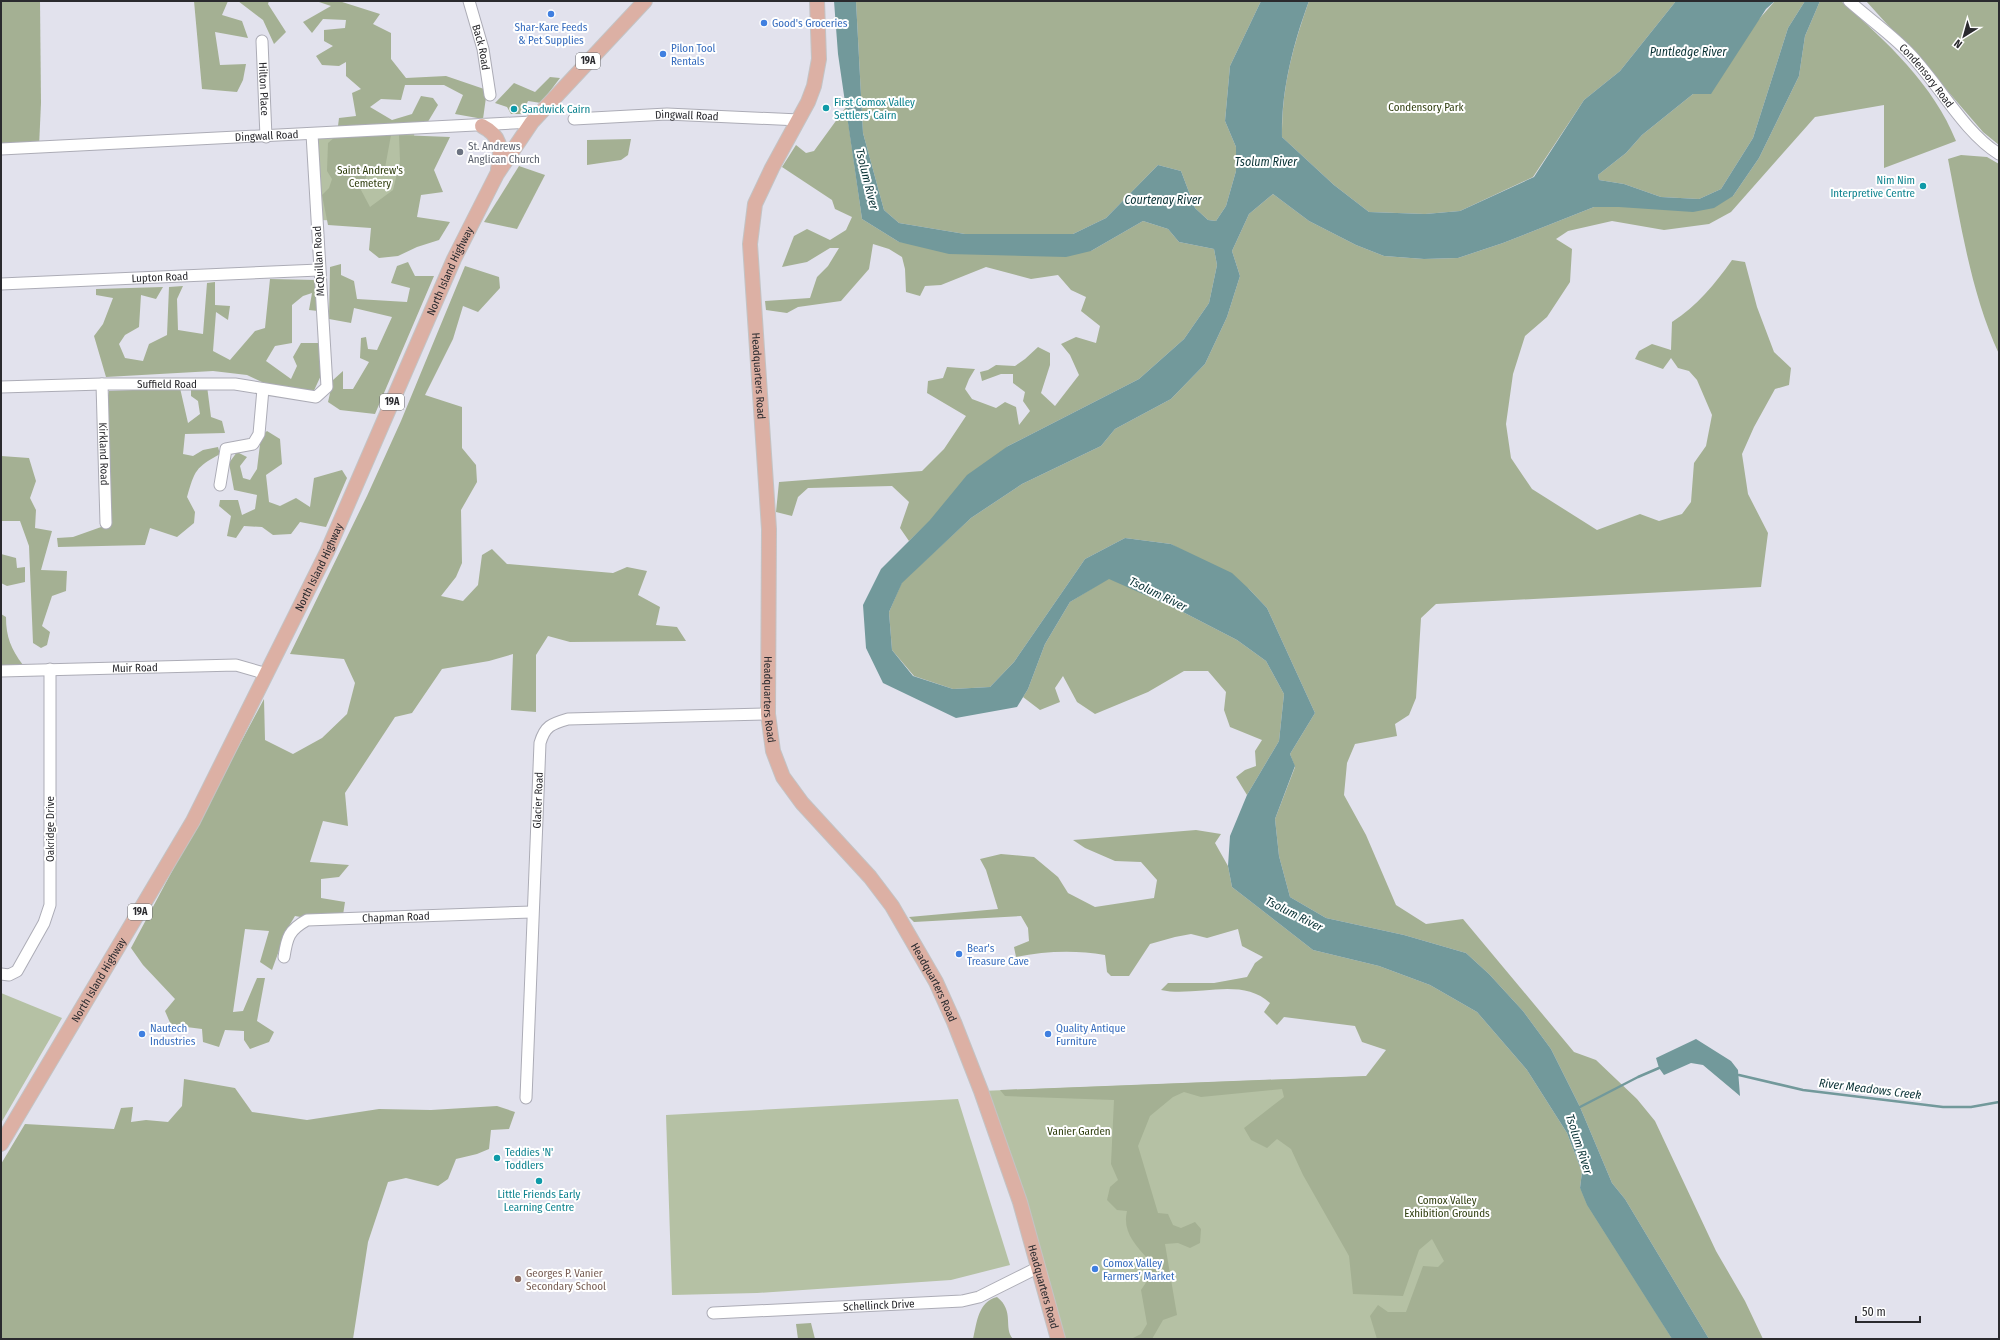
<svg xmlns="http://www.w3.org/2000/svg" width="2000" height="1340" viewBox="0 0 2000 1340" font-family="'Fira Sans Condensed',sans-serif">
	<rect width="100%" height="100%" fill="#e2e2ed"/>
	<g fill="#b5c1a4">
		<path d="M414 129 416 222 317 220 312 134Z"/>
		<path d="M1 993 62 1018 1 1123Z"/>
		<path d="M1527 1070 1580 1188 1672 1339H1058L981 1091Z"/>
		<path d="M958 1099 1010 1265 951 1280 757 1293 672 1295 666 1115Z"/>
	</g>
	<g fill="#a4b093">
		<path d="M1 1H40L41 103 39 147 1 146Z"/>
		<path d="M194 1H228L222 15 242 21 248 38 215 32 220 65 246 64 243 80 237 92 202 89Z"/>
		<path d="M238 1H269L268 4 286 32 274 44 263 20Z"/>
		<path d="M316 1H339L380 14 373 24 391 33V59L406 78 446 76 487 90 483 119 455 114 463 95 444 85H405L401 100 381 99 370 107 392 120 412 114 421 96 433 98 438 105 426 125 338 126 339 118 356 116 352 93 361 89 346 76V62L339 66 322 65 316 56 333 46 324 41V30L345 28 346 20 323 19 312 33 303 22 331 6Z"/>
		<path d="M856 1H1261L1230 66 1225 121 1236 147V171L1226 206 1216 221 1208 220 1195 208 1181 171 1158 165 1106 218 1073 234H965L899 223 884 210 863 133Z"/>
		<path d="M1309 1H1676L1620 71 1584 100 1533 177 1460 211 1425 214 1369 212 1334 185 1282 137C1281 90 1293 45 1309 1Z"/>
		<path d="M1775 1H1805L1788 28 1753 138 1721 189 1699 199 1661 197 1624 184 1599 180 1598 175 1626 153 1642 135 1693 94Z"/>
		<path d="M1820 1H1841C1886 41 1934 85 1956 141L1884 168V105L1815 117 1731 212 1709 224 1664 230 1612 221 1568 231 1556 239 1572 249 1570 282 1547 317 1525 336 1513 374 1506 424 1511 458 1532 489 1597 530 1640 514 1659 521 1682 514 1691 502 1694 463 1706 446 1712 415 1697 380 1689 371 1678 368 1671 358 1663 369 1635 359 1639 351 1652 344 1671 350 1672 322C1697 306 1715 284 1732 260L1745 262 1757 307 1774 352 1791 368 1789 385 1775 389 1754 427 1742 454 1748 494 1768 533 1761 587 1436 604 1421 618 1416 698 1409 715 1395 724 1397 736 1355 744 1347 763 1344 795 1366 835 1396 905 1426 924 1463 919 1574 1052 1596 1060 1637 1099 1655 1121 1716 1251 1745 1301 1763 1339H1709L1625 1199 1612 1183 1580 1107 1551 1049 1523 1011 1489 974 1466 953 1404 935 1326 918 1290 897 1279 856 1275 819 1295 767 1290 754 1315 713 1267 608 1249 589 1171 544 1125 538 1085 559 1014 662 990 687 953 689 914 676 892 650 889 612 902 582 971 518 1022 484 1101 446 1115 429 1171 399 1205 364 1227 317 1240 276 1232 251 1249 214 1273 194 1309 221 1356 245 1384 256 1424 259 1458 258 1503 243 1594 207H1619L1733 196 1759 158 1799 76 1805 36Z"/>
		<path d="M1866 1H1999V145L1983 132 1945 88Z"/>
		<path d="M550 77 560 78 541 103 528 101 522 114H511L507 107 495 103 514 83 535 92Z"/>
		<path d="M846 107 862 219 899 242 1091 251 1143 221 1168 229 1179 242 1214 249 1217 265 1209 303 1184 339 1139 379 1008 446 909 541 900 528 909 502 892 486 808 488 798 497 792 516 776 512 779 482 922 471 944 449 966 416 927 393 928 381 943 378 947 367 975 369 969 379 965 389 972 399 996 408 1005 402 1016 407 1019 425 1030 411 1023 401 1025 392 1013 383V374H1001L982 381 980 372 988 370 996 365 1015 366 1025 359 1038 347 1050 353V365L1041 393 1055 406 1079 375 1070 355 1061 344 1076 337 1096 343 1100 326 1081 311 1086 297 1071 290 1058 275 1031 279 986 267 941 285 925 286 920 296 906 292 905 269 902 257 889 249 873 244 869 269 841 301 798 307 787 313 766 310 765 301 810 298 817 277 828 266 839 248H830L807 262 782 267 794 236 807 229 830 240 846 230 852 217 835 209 832 200 782 167 796 145 806 153 814 151Z"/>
		<path d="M391 135 385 168 368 172 361 190 370 207 393 190 400 161 399 135 450 137 434 170 443 192 421 195 417 217 450 222 439 240 417 247 398 256 379 258 369 250 371 228 328 225 322 195 329 188 332 179 327 171 328 143 335 137Z"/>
		<path d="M631 139 628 155 621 160 587 165V140Z"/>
		<path d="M1961 155 1987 157 1999 164V354C1971 293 1961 225 1948 159Z"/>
		<path d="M519 166 545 175 517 229 484 222Z"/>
		<path d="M408 262 415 276H434L375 414 340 410 328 402 333 380 343 371V389H353L369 362 360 358 361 338 366 337 368 349 377 350 392 317 354 308 351 323 329 319 330 267 341 264V275L354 281 357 299 407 302 410 288 391 283 397 266Z"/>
		<path d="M465 266 499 277 500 288 478 312 463 306 453 339 425 395 462 407V448L476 465 477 482 461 510 462 563 456 577 441 596 463 601 478 585 482 555 492 549 507 564 613 573 627 567 647 571 638 595 660 607 656 625 677 627 686 641 570 642 548 636 536 655V712L511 710 513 654 489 661 442 669 412 713 395 717 345 793 348 826 323 821 310 862 349 865 339 877 321 879V898L345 902 343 915 312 919 295 916 286 931 272 970 260 962 269 931 245 929 233 1012 243 1011 257 978H265L257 1021 274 1032 269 1042 250 1049 244 1040V1031L225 1030 219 1047 203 1042 202 1029 171 1025 165 1011 175 999 143 965 131 948 264 699 265 740 293 754 322 738 347 714 355 683 344 659 290 654 367 496 401 421Z"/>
		<path d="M270 279 316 280 318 311 309 310 312 293 303 296 292 305V343L275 346 266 361 291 379 297 366 293 357 301 343H319L323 371 311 397 268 385 247 375 213 371 106 377 94 336 103 324 113 298 96 295V289L163 287 156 299 141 295 139 327 125 335 119 344 125 358 143 361 149 344 167 335 169 287 183 286 177 299 178 330 203 334 207 283 215 282V305L230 306 228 320 216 312 213 351 230 360 255 331 265 328Z"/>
		<path d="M207 386 211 417 222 421 225 433 185 434 183 454 193 456 203 450 218 447 220 454C195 468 195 470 187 497L195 512 194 523 177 537 150 528 145 545 58 547 57 538 73 537 104 526 111 499 105 456 103 418 109 391 180 388 188 423 200 414 198 401 191 396V388Z"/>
		<path d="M267 431 280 439 282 464 266 475 269 502 280 506 296 498 310 507 314 478 342 470 347 478 326 527 300 522 291 534 273 535 262 527 244 526 236 538 227 536 231 516 219 506 220 500H238L242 515 255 509 257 495 234 490 229 463 237 452 247 457 240 466 243 478 250 480 257 469 261 436Z"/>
		<path d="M1 456 29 458 36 481 30 498 36 510 35 528 52 531 41 570 67 571 66 591 52 596 42 626 50 632 47 645 41 648 33 643 29 546 20 521H1Z"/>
		<path d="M1 554 16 558 17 568 25 567V582L7 586 1 583Z"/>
		<path d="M1109 578 1179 610 1237 640 1266 661 1284 694 1279 741 1247 795 1236 777 1245 770 1256 766 1255 751 1262 740 1230 727 1224 710 1226 692 1208 671H1184L1148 692 1095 714 1077 702 1063 676 1055 688 1060 702 1040 710 1023 697 1028 689 1045 644 1070 602Z"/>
		<path d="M1 614 6 617C6 637 11 649 23 665H1Z"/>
		<path d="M1196 830 1221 834 1215 843 1228 866 1232 887 1313 950 1379 966 1430 985 1477 1012 1527 1070 1567 1133 1582 1172 1580 1188 1587 1205 1672 1339H1377L1370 1316 1378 1305 1388 1312H1406L1423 1266 1438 1267 1444 1261 1432 1239 1419 1250 1403 1296 1353 1294 1349 1256 1303 1175 1291 1149 1277 1139 1267 1148 1251 1140 1244 1128 1284 1097 1282 1089 1201 1097 1184 1092 1173 1097 1150 1116 1138 1146 1158 1213 1168 1214 1173 1225 1181 1228 1195 1222 1201 1229 1200 1243 1190 1248 1178 1243 1165 1244 1177 1315 1163 1320 1152 1339H1131L1141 1334 1147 1324 1141 1290 1149 1278 1148 1259C1135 1245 1122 1231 1127 1211L1117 1210 1107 1200 1110 1187 1118 1180 1111 1164 1114 1100 1005 1096 1000 1090 1366 1076 1386 1050 1362 1042 1355 1026 1284 1017 1277 1025 1264 1012 1270 1003C1241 976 1195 998 1161 990L1168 983H1214L1247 977 1255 963 1263 957 1242 946 1238 929 1207 938 1191 934 1175 937 1150 944 1129 976H1111L1107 972 1105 955C1075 950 1046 951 1016 957L1014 947 1029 941 1028 928 1021 916 914 922 909 917 998 909 986 870 980 859 1001 854 1034 857 1058 877 1068 893 1095 907 1154 898 1157 880 1141 862 1115 861 1085 848 1073 840Z"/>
		<path d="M184 1079 235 1088 252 1112 307 1120 379 1109 431 1110 497 1106 515 1112 509 1129 491 1130 489 1149 477 1154 456 1159 448 1179 438 1186 406 1178 388 1182 368 1242 353 1339H1V1164L25 1124 114 1129 121 1108 133 1107 131 1122 146 1120 168 1122 182 1106Z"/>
		<path d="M997 1297C1015 1311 1003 1328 1013 1339H973C977 1322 978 1302 997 1297Z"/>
		<path d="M811 1323 815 1339H798L796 1324Z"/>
	</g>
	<g fill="#72999b">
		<path d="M834 1H856L863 133 884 210 899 223 965 234H1073L1106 218 1158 165 1181 171 1195 208 1208 220 1216 221 1226 206 1236 171V147L1225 121 1230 66 1261 1H1309C1293 44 1281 91 1282 137L1334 185 1369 212 1425 214 1460 211 1534 177 1584 100 1620 71 1676 1H1775L1766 9 1711 94H1693L1642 135 1626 153 1598 175 1599 180 1624 184 1661 197 1699 199 1721 189 1753 138 1788 28 1805 1H1820L1805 36 1799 76 1759 158 1733 196 1714 208 1693 212 1619 207H1594L1503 243 1458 258 1424 259 1384 256 1356 245 1309 221 1273 194 1249 214 1232 251 1240 276 1227 317 1205 364 1171 399 1115 429 1101 446 1022 484 971 518 902 583 889 612 892 650 913 676 953 689 990 687 1014 662 1085 559 1125 538 1171 544 1232 573 1249 589 1267 608 1315 713 1290 754 1295 766 1275 819 1279 856 1290 897 1326 918 1404 935 1466 953 1489 974 1523 1011 1551 1049 1580 1107 1612 1183 1625 1199 1709 1339H1672L1587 1205 1580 1188 1582 1172 1567 1133 1527 1070 1477 1012 1430 985 1379 966 1313 950 1232 887 1228 866 1230 836 1247 795 1279 741 1284 694 1266 661 1237 640 1179 610 1109 579 1070 602 1045 644 1028 689 1017 707 956 718 883 683 866 648 863 605 881 569 930 520 967 475 1008 446 1139 379 1184 339 1209 303 1217 265 1214 249 1179 242 1168 229 1143 221 1091 251 1066 257 949 254 899 242 862 219 838 54Z"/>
		<path d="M1696 1039 1731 1061 1738 1070 1740 1096 1703 1065 1691 1063 1664 1075 1659 1068 1656 1058Z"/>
	</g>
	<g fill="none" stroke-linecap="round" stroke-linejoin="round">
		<g stroke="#72999b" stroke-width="2.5">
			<path d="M1739 1075 1803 1090 1943 1107H1971L1999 1102"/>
			<path d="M1580 1107 1638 1077 1659 1068"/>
		</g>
		<g stroke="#acacb6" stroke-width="13">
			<g id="minor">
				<path id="s1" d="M469 1 483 49 490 95"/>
				<path id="s2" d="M1849 1C1867 17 1888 32 1905 49 1937 80 1962 131 1999 154"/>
				<path id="s3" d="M262 41 266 137"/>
				<path id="s4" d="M574 119 667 114 799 120"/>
				<path id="s5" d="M1 149 532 122"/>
				<path id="s6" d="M1 284 319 270"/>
				<path id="s7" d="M102 384 106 523"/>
				<path id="s8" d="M1 387 102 384H235L316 397 327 387 312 134"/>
				<path d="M220 485 226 449 253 444 259 434 263 389"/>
				<path id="s9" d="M1 671 236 665 267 674"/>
				<path id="s10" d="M284 957C287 937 289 930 307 920L532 912"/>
				<path d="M1 974 9 975 17 971 44 923 50 905V669"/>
				<path id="s11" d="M526 1098 540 743C545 726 551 724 568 719L768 714"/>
				<path id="s12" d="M713 1313 962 1301 979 1297 1037 1268"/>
			</g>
		</g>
		<g stroke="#c3c3c4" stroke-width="16">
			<g id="major">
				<path id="s13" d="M817 1 819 59 814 86 808 102 772 168 755 204 750 244 769 529 768 714 773 751 783 777 802 803 870 877 892 906 936 982 954 1022 981 1091 1020 1202 1058 1339"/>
				<path d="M482 126C500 135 503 149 498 169"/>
				<path id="s14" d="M1 1144 193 821 327 552 454 259 497 174 532 122 645 1"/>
			</g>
		</g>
		<use href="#minor" stroke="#fff" stroke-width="11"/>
		<use href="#major" stroke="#dcb0a4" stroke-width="14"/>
	</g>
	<g fill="#3f7fe0" stroke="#fff" stroke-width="1.5">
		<circle cx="551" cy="14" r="4"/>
		<circle cx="764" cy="23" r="4"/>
		<circle cx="663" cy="54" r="4"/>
		<circle cx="959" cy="954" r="4"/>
		<circle cx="142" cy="1034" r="4"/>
		<circle cx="1048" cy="1034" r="4"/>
		<circle cx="1095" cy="1269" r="4"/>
	</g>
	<g fill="#0f9aa8" stroke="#fff" stroke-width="1.5">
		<circle cx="826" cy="108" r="4"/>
		<circle cx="514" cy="109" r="4"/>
		<circle cx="1923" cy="186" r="4"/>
		<circle cx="497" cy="1158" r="4"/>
		<circle cx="539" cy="1181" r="4"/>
	</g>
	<circle fill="#6b7280" stroke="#fff" stroke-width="1.5" cx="460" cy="152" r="4"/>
	<circle fill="#8d6e63" stroke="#fff" stroke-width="1.5" cx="518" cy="1279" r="4"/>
	<g text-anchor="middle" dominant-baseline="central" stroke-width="4" stroke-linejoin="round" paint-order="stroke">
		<g fill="#fff" stroke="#6a6a6d" stroke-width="1">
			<rect x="576" y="53" width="24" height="16" rx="3"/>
			<rect x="380" y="394" width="24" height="16" rx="3"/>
			<rect x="128" y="904" width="24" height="16" rx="3"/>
		</g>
		<g font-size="10" font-weight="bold" fill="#2a2a2e">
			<text x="588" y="61">19A</text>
			<text x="392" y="402">19A</text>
			<text x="140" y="912">19A</text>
		</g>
		<g font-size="11" fill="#366cbe" stroke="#fff" text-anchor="start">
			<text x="772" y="23">Good's Groceries</text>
			<text x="551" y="27" text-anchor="middle">Shar-Kare Feeds<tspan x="551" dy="13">&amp; Pet Supplies</tspan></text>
			<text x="671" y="48">Pilon Tool<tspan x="671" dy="13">Rentals</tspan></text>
			<text x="967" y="948">Bear's<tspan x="967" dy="13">Treasure Cave</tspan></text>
			<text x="150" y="1028">Nautech<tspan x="150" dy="13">Industries</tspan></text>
			<text x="1056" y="1028">Quality Antique<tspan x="1056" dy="13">Furniture</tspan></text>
			<text x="1103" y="1263">Comox Valley<tspan x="1103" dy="13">Farmers’ Market</tspan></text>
		</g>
		<g font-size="11" fill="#2a2a2e" stroke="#fff">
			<text stroke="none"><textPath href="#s1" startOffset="48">Back Road</textPath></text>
			<text stroke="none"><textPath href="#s2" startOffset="108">Condensory Road</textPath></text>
			<text stroke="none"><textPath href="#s3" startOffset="48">Hilton Place</textPath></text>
			<text stroke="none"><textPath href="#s4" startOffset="113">Dingwall Road</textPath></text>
			<text stroke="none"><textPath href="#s5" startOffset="266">Dingwall Road</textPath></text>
			<text transform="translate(319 261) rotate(-93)">McQuillan Road</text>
			<text stroke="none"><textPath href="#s14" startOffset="983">North Island Highway</textPath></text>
			<text stroke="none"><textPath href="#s6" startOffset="159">Lupton Road</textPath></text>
			<text stroke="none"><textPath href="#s13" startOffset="390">Headquarters Road</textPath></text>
			<text stroke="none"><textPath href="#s8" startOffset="166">Suffield Road</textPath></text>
			<text stroke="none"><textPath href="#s7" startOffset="70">Kirkland Road</textPath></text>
			<text stroke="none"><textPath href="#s14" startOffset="659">North Island Highway</textPath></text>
			<text stroke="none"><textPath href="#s9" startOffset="134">Muir Road</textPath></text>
			<text stroke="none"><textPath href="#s13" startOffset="714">Headquarters Road</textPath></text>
			<text stroke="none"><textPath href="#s11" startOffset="298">Glacier Road</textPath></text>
			<text transform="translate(50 829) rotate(-90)">Oakridge Drive</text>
			<text stroke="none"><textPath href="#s10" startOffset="135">Chapman Road</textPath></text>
			<text stroke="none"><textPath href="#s14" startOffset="191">North Island Highway</textPath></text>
			<text stroke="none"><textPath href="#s13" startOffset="1050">Headquarters Road</textPath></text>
			<text stroke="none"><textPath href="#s13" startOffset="1374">Headquarters Road</textPath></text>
			<text stroke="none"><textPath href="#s12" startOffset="166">Schellinck Drive</textPath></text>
		</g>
		<g font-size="11" fill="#0d838f" stroke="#fff" text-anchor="start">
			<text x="834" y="102">First Comox Valley<tspan x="834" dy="13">Settlers' Cairn</tspan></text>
			<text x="522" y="109">Sandwick Cairn</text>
			<text x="1915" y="180" text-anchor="end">Nim Nim<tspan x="1915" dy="13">Interpretive Centre</tspan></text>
			<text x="505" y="1152">Teddies 'N'<tspan x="505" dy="13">Toddlers</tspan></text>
			<text x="539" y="1194" text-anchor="middle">Little Friends Early<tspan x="539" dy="13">Learning Centre</tspan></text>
		</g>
		<g font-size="11" fill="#303f0f" stroke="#fff">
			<text x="1426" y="107">Condensory Park</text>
			<text x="370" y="170">Saint Andrew's<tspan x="370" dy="13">Cemetery</tspan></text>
			<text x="1079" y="1131">Vanier Garden</text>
			<text x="1447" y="1200">Comox Valley<tspan x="1447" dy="13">Exhibition Grounds</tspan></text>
		</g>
		<g font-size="11" fill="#5b616d" stroke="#fff" text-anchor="start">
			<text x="468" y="146">St. Andrews<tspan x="468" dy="13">Anglican Church</tspan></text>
		</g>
		<g font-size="11" fill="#785e54" stroke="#fff" text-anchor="start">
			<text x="526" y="1273">Georges P. Vanier<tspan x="526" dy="13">Secondary School</tspan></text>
		</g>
		<g font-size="12" font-style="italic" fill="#093235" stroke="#fff">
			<text x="1688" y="52">Puntledge River</text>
			<text x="1266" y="162">Tsolum River</text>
			<text transform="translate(867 179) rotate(76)">Tsolum River</text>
			<text x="1163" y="200">Courtenay River</text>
			<text transform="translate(1158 594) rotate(26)">Tsolum River</text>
			<text transform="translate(1294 914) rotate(27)">Tsolum River</text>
			<text transform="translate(1870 1089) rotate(7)">River Meadows Creek</text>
			<text transform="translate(1579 1144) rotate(72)">Tsolum River</text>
		</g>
	</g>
	<rect width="2000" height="1340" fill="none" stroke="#2a2a2e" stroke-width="4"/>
	<g transform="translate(1964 36) rotate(217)" stroke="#ffffff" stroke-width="3" paint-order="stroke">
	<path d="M0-3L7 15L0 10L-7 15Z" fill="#2a2a2e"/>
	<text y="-6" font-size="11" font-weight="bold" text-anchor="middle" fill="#2a2a2e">N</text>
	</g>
	<path d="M1856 1316v6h64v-6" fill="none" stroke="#2a2a2e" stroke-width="2"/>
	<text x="1862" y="1316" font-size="12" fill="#2a2a2e" stroke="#ffffff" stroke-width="3" paint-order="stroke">50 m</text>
</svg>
